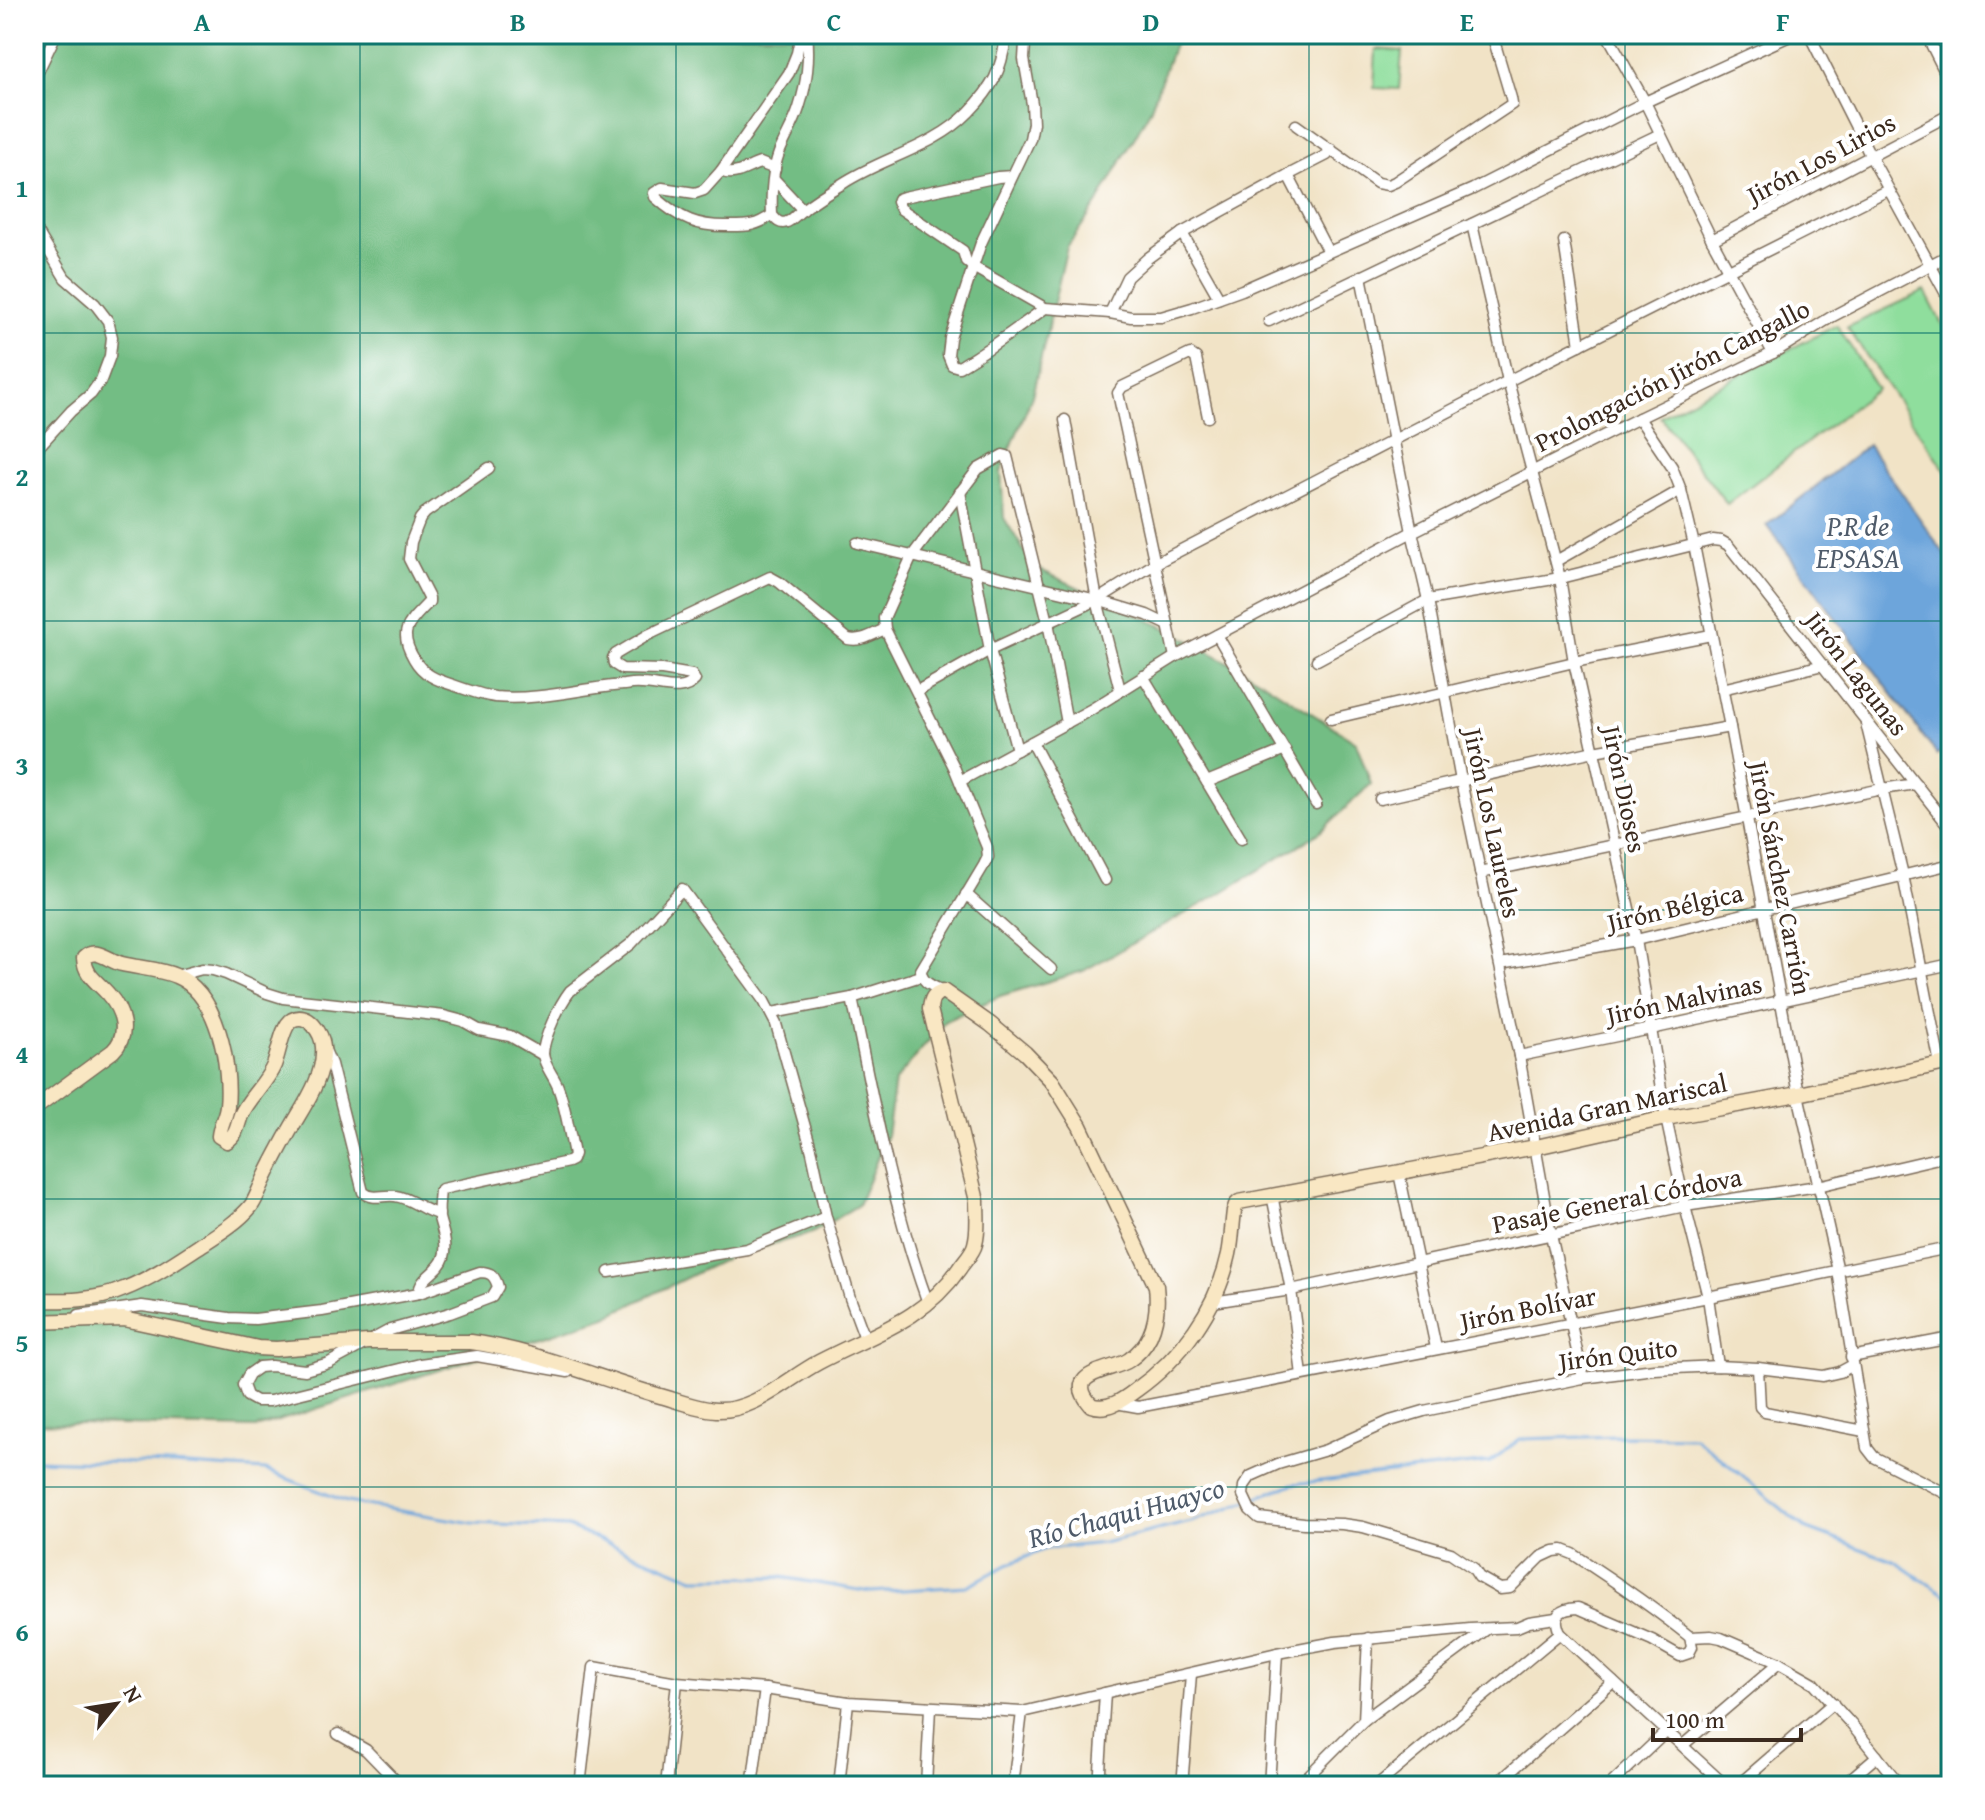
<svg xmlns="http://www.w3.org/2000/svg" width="1985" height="1820" viewBox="0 0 1985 1820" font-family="'Gentium Book Plus',serif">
	<rect width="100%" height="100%" fill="#fff"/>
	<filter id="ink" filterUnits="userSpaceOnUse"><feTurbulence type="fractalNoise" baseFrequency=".0125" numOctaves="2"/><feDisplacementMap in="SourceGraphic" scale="16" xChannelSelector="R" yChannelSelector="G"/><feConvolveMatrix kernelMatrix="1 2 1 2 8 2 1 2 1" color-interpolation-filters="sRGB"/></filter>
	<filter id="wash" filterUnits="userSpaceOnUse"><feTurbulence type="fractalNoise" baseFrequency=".006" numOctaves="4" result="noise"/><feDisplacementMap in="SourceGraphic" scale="32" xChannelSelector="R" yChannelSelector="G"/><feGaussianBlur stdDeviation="1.8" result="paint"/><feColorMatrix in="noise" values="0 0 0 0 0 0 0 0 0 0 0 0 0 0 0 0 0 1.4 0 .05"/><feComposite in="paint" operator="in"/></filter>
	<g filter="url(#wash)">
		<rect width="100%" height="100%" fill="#f1e3c6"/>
		<g fill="#8fde9d" stroke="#65845e" stroke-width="2">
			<path d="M1376 49 1402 51 1399 89 1374 88Z"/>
			<path d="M1925 291 1951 342V479L1847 327Z"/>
			<path d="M1837 325 1877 389 1727 504 1660 416Z"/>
		</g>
		<path fill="#73bd84" stroke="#577451" stroke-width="2" d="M34 34H1178L1150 110 1097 204 1067 247 1032 396 1001 472 1004 518 1034 567 1172 631 1257 678 1356 742 1371 784 1319 833 1213 898 1083 971 1000 996 945 1021 895 1081 887 1135 858 1205 812 1233 733 1255 606 1317 256 1428 34 1423Z"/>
		<path fill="#6da5db" stroke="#54687c" stroke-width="2" d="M1868 445 1951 563V743L1937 755 1767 525Z"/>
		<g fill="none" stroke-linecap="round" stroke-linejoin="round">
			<path stroke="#6da5db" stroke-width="3" d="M34 1460 171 1464 265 1470 347 1502 473 1523 568 1527 694 1578 781 1577 871 1592 967 1586 1007 1565 1045 1549 1103 1543 1191 1522 1293 1484 1490 1462 1520 1439 1618 1436 1695 1437 1805 1528 1896 1562 1951 1599"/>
		</g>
	</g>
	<g filter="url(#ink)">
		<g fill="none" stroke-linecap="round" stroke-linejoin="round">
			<g stroke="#7b6b59" stroke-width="13">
				<g id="street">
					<path d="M807 34C810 60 807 83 799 108 794 124 785 138 779 153 772 172 771 195 772 215 776 220 780 225 787 222 792 220 797 214 801 211 814 201 828 192 842 184 883 157 934 148 969 112 993 87 1001 72 1006 37L1009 34"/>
					<path d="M1022 34 1025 43 1024 59 1032 104 1033 123 1030 139 981 243 973 267 950 338 948 355 952 365 959 367C989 349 1017 329 1045 308"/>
					<path d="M1607 34 1645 102 1712 240 1773 353"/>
					<path d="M1809 34 1871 157 1951 303"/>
					<path d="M1926 34 1951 84"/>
					<path d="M34 80 56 34"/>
					<path d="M1296 125 1377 183 1388 185 1395 182 1512 104 1511 98 1492 34"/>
					<path d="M721 171C734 178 747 167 760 163L775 169"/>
					<path d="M1288 175 1327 155 1331 149"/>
					<path d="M1012 176 998 177 904 197 898 199 897 202 901 209 963 251 966 261 973 267 1045 308 1110 313 1131 317H1161L1192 308 1242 290 1473 189 1645 102 1794 34"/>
					<path d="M774 179 803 210"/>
					<path d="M772 215C756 226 749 226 730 226 697 227 680 219 655 197L654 193 662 188 695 193 704 190 721 171 789 73 797 53 801 34"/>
					<path d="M1472 224 1508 381 1560 578 1574 662 1636 940 1666 1118 1685 1206 1708 1297 1718 1366"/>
					<path d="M34 226 65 278 95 304 108 321 112 337 110 356 101 380 91 394 71 411 34 452"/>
					<path d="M1182 233 1219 298"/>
					<path d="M1712 240 1951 114"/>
					<path d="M1564 241 1580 345"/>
					<path d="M1361 276 1412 532 1428 600 1461 781 1519 1056 1551 1235 1583 1378"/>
					<path d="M1110 313 1127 277 1148 258 1182 233 1288 175 1328 252"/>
					<path d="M1269 321 1660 134"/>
					<path d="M1639 418 1672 467 1681 490 1694 545 1730 727 1798 1094 1838 1271 1867 1448 1874 1457 1951 1496"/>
					<path d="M1065 420 1097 600 1120 690"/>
					<path d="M489 468 425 513 420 519 411 542 409 559 429 598V602C409 623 397 630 414 659 423 675 437 680 453 685 467 690 481 695 495 697 538 701 582 688 624 685 630 684 636 683 642 684 659 684 682 695 695 680L692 675 662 670 622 669 614 664 613 658 616 654 648 635 770 577 779 582 848 639C862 642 873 634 885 629"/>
					<path d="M960 492 990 650 1017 750"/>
					<path d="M857 543 1097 600 1147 615 1168 625"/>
					<path d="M1556 561 1681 490"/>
					<path d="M1217 635 1316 804"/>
					<path d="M1175 657 1118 393 1122 387 1190 354 1196 358 1208 417"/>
					<path d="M1317 660 1428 600 1560 578 1713 540 1721 541 1728 545 1951 829"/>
					<path d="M1143 676 1241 839"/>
					<path d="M1722 689 1823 665"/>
					<path d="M917 691 990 650 1097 600 1156 563 1508 381 1888 190"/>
					<path d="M1331 719 1574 662 1711 635"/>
					<path d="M1866 723 1903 875 1940 1064"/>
					<path d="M1032 742 1105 880"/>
					<path d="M960 781 1092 709 1175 657 1412 532 1639 418 1773 353 1833 316 1951 254"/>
					<path d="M1207 782 1285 750"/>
					<path d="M1380 799 1594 751 1730 727"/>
					<path d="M1480 873 1882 789 1916 784"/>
					<path d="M966 894 1051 969"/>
					<path d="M1500 964 1636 940 1951 864"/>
					<path d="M176 976 202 969 213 970 226 974 267 993 283 998 444 1016 463 1021 479 1030 510 1036 543 1055"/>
					<path d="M943 991C933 986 921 983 921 970L984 865 988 857 987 847 954 767 885 629 884 618 912 556 978 469 1003 455 1007 456 1048 622 1067 723"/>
					<path d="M852 998C873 1100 892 1204 928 1303"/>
					<path d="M772 1013 852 998 921 976"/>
					<path d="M325 1050 331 1064 363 1192C374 1201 383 1194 395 1196 412 1198 424 1212 439 1214"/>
					<path d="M1519 1056 1651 1029 1951 964"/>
					<path d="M1399 1173 1436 1348"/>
					<path d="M1272 1195 1291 1290 1302 1375"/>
					<path d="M609 1272 747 1249 826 1217"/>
					<path d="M419 1293C420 1276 439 1273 444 1257 448 1244 442 1230 439 1218 438 1209 439 1200 440 1191L442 1189 568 1162 572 1160 574 1154C569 1132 566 1108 558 1087 554 1076 544 1066 543 1054 543 1038 560 1004 570 991L631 944 682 889 764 1001 776 1024 812 1152 826 1217 850 1298 866 1341"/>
					<path d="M1213 1302 1291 1290 1685 1206 1818 1186 1951 1155"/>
					<path d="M79 1315 142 1306 229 1318 255 1319 322 1311 419 1293 480 1272C491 1272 495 1276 498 1287L492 1297 450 1313 390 1330 329 1363 305 1370 271 1366 259 1367 249 1374 243 1385 247 1396 256 1401H270L420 1364 477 1356 568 1372"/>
					<path d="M1851 1357 1951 1338"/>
					<path d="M1758 1368 1760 1407 1765 1412 1864 1431"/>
					<path d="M1116 1403 1138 1407 1708 1297 1949 1248"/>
					<path d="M1690 1637 1711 1636 1721 1638 1779 1663 1814 1683 1851 1724 1901 1786"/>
					<path d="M1364 1720 1368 1638"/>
					<path d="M338 1734 366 1750 401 1786"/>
					<path d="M1683 1745 1779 1663"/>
					<path d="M580 1786 594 1667 677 1682 765 1689 848 1702 1022 1712 1277 1653 1335 1642 1470 1629 1517 1627 1529 1622 1556 1618"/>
					<path d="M666 1786 677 1682"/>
					<path d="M752 1786 765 1689"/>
					<path d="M839 1786 848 1702"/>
					<path d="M926 1786 930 1708"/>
					<path d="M1013 1786 1022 1712"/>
					<path d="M1099 1786 1105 1693"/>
					<path d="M1182 1786 1191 1674"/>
					<path d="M1269 1786 1277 1653"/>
					<path d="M1298 1786 1364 1720 1487 1629"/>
					<path d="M1376 1786 1560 1633"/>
					<path d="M1494 1786 1613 1682"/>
					<path d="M1609 1786 1667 1731"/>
					<path d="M1726 1786 1560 1633C1552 1614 1560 1609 1578 1608L1652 1640 1680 1656 1689 1653 1692 1647 1690 1637C1653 1607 1613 1580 1573 1554L1563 1550 1554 1551 1541 1557 1510 1588 1500 1589 1479 1577 1473 1568 1451 1553 1363 1527 1342 1524 1304 1523 1259 1518 1250 1510 1243 1495 1244 1486 1251 1476 1278 1464 1326 1450 1390 1421 1424 1411 1583 1378 1654 1369 1718 1366 1758 1368 1823 1376 1840 1372 1853 1365"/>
					<path d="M1737 1786 1833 1703"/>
					<path d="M1842 1786 1877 1756"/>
				</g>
			</g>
			<g stroke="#7b6b59" stroke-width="17">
				<g id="secondary">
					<path d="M34 1109 113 1051C130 1034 123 1011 108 994 98 982 85 976 84 958 95 946 109 961 122 964 139 968 160 969 176 976 218 993 231 1066 227 1106 226 1116 220 1125 219 1136L227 1141C237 1134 237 1126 241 1115 250 1096 266 1084 274 1065 279 1053 282 1026 292 1020 308 1011 322 1033 323 1047 325 1077 304 1105 290 1130 280 1148 270 1166 262 1184 258 1192 256 1199 251 1206 237 1223 216 1235 198 1247 175 1262 150 1279 124 1289 97 1301 63 1301 34 1300"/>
					<path d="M34 1322 124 1319 231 1342 258 1348 276 1349 368 1342H471C535 1351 595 1377 657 1395 676 1400 697 1409 716 1410 754 1412 787 1379 819 1362 872 1334 923 1321 959 1269 964 1261 973 1253 975 1244 979 1230 977 1215 977 1201L930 1009C931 999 933 994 943 991L990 1024 1025 1053 1052 1081 1080 1126 1156 1286C1159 1314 1154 1343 1129 1360 1114 1371 1061 1371 1091 1405 1108 1411 1123 1400 1136 1390 1181 1358 1217 1309 1229 1254 1232 1240 1232 1225 1234 1211L1236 1205 1239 1202 1536 1147 1666 1118 1798 1094 1951 1062"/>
				</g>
			</g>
			<use href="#street" stroke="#fff" stroke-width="10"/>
			<use href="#secondary" stroke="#f9e7c3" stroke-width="14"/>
		</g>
	</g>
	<path fill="none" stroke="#0f766e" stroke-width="2" stroke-opacity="0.55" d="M360 34V1786M676 34V1786M992 34V1786M1309 34V1786M1625 34V1786M34 333H1951M34 621H1951M34 910H1951M34 1199H1951M34 1487H1951"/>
	<g text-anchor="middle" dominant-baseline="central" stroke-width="8" stroke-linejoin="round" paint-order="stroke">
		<g font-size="26" fill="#3b2a1e" stroke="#fff">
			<text transform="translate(1821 158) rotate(-28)">Jirón Los Lirios</text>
			<text transform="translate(1672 375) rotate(-27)">Prolongación Jirón Cangallo</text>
			<text transform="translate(1857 673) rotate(52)">Jirón Lagunas</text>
			<text transform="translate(1625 789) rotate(78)">Jirón Dioses</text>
			<text transform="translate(1493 823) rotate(78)">Jirón Los Laureles</text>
			<text transform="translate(1781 878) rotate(79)">Jirón Sánchez Carrión</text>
			<text transform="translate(1675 907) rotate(-13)">Jirón Bélgica</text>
			<text transform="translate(1684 999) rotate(-12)">Jirón Malvinas</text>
			<text transform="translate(1607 1107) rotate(-12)">Avenida Gran Mariscal</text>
			<text transform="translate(1617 1200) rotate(-11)">Pasaje General Córdova</text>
			<text transform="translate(1528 1308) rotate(-11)">Jirón Bolívar</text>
			<text transform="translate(1618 1354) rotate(-7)">Jirón Quito</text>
		</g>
		<g font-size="28" font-style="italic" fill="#4f5b6a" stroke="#fff">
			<text x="1858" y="525">P.R de<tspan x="1858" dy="32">EPSASA</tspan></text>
			<text transform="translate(1126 1512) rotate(-15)">Río Chaqui Huayco</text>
		</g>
	</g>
	<rect width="1985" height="1820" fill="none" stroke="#fff" stroke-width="88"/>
	<g transform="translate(116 1704) rotate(60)" stroke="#ffffff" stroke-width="6" paint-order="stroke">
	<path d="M0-6L14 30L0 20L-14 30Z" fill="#3b2a1e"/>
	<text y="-12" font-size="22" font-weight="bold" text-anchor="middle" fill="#3b2a1e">N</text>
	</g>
	<path d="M1653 1728v12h148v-12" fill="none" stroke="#3b2a1e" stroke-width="4"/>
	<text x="1665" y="1728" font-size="24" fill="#3b2a1e" stroke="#ffffff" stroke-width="6" paint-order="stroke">100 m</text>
	<rect x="44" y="44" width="1897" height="1732" fill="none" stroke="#0f766e" stroke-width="3"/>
	<g font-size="26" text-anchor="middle" font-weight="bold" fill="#0f766e">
		<text x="202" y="31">A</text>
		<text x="518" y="31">B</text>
		<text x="834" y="31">C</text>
		<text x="1151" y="31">D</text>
		<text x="1467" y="31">E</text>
		<text x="1783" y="31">F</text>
		<text x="22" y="197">1</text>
		<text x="22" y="486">2</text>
		<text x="22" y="775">3</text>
		<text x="22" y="1063">4</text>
		<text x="22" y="1352">5</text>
		<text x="22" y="1641">6</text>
	</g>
</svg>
